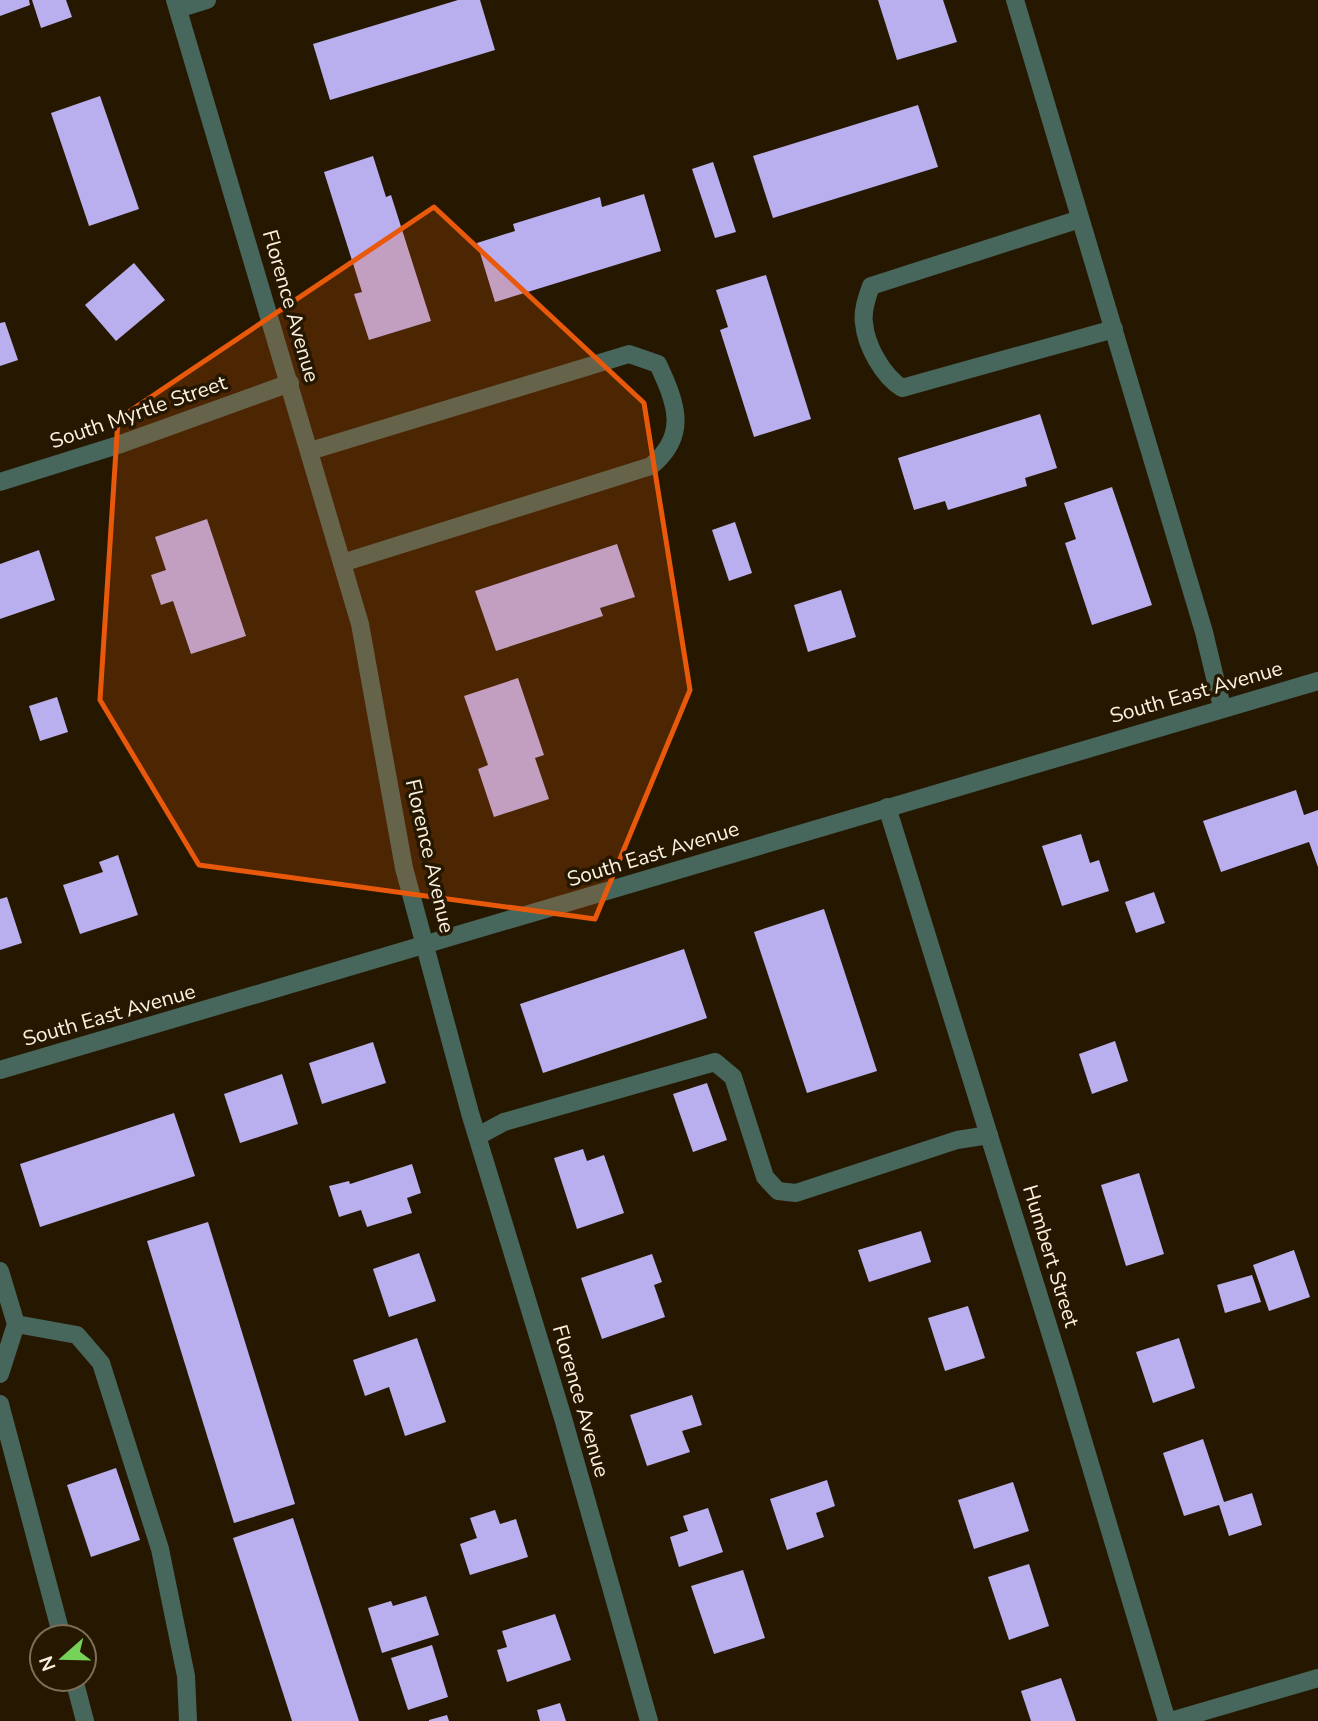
<svg xmlns="http://www.w3.org/2000/svg" width="1318" height="1721" viewBox="0 0 1318 1721" font-family="'Nunito Sans',sans-serif">
	<rect width="100%" height="100%" fill="#261800"/>
	<g fill="#b9afef">
		<path d="M0 0H29L30 5 0 16Z"/>
		<path d="M32 0H66L72 17 41 28Z"/>
		<path d="M458 0H480L495 50 330 100 313 44Z"/>
		<path d="M878 0H943L957 42 897 60Z"/>
		<path d="M100 96 139 209 89 226 51 113Z"/>
		<path d="M918 105 938 167 773 218 753 156Z"/>
		<path d="M373 156 386 197 391 195 431 321 369 340 354 294 362 292 324 172Z"/>
		<path d="M713 162 736 232 715 238 692 169Z"/>
		<path d="M644 194 661 251 495 302 477 243 515 231 513 224 600 197 602 207Z"/>
		<path d="M134 263 165 300 116 341 85 305Z"/>
		<path d="M766 275 811 419 754 437 720 330 728 327 716 290Z"/>
		<path d="M5 322 18 360 0 366V323Z"/>
		<path d="M1040 414 1057 468 1025 478 1027 486 948 510 945 501 914 510 898 458Z"/>
		<path d="M1112 487 1152 605 1092 625 1065 543 1076 539 1064 503Z"/>
		<path d="M207 519 246 636 191 654 173 601 161 605 151 575 166 570 155 537Z"/>
		<path d="M735 522 752 573 729 581 712 530Z"/>
		<path d="M617 544 635 597 600 608 603 616 496 651 475 591Z"/>
		<path d="M39 550 55 600 0 619V564Z"/>
		<path d="M841 590 856 637 808 652 794 605Z"/>
		<path d="M518 678 544 755 535 758 549 799 494 817 478 769 488 765 464 696Z"/>
		<path d="M57 697 68 732 40 741 29 706Z"/>
		<path d="M1296 790 1304 815 1318 810V867L1309 842 1221 872 1203 821Z"/>
		<path d="M1081 834 1090 863 1099 860 1109 891 1062 906 1042 846Z"/>
		<path d="M118 855 138 915 80 934 63 885 103 872 99 862Z"/>
		<path d="M1154 892 1165 923 1136 933 1125 902Z"/>
		<path d="M7 897 22 943 0 950V899Z"/>
		<path d="M824 909 877 1071 807 1093 754 932Z"/>
		<path d="M684 949 707 1018 543 1073 520 1004Z"/>
		<path d="M1115 1041 1128 1081 1092 1094 1079 1054Z"/>
		<path d="M373 1042 386 1083 322 1104 309 1063Z"/>
		<path d="M282 1074 298 1124 240 1143 224 1094Z"/>
		<path d="M707 1083 727 1140 693 1152 673 1094Z"/>
		<path d="M174 1113 195 1176 40 1227 20 1164Z"/>
		<path d="M583 1149 587 1161 604 1155 624 1213 577 1229 554 1158Z"/>
		<path d="M412 1164 421 1193 407 1198 412 1213 367 1227 361 1210 339 1217 329 1186 349 1181 350 1184Z"/>
		<path d="M1139 1173 1164 1254 1126 1266 1101 1185Z"/>
		<path d="M208 1222 295 1504 234 1523 147 1241Z"/>
		<path d="M921 1231 931 1262 869 1282 858 1250Z"/>
		<path d="M1294 1250 1310 1297 1269 1311 1253 1265Z"/>
		<path d="M419 1253 436 1301 389 1317 373 1269Z"/>
		<path d="M652 1254 662 1282 654 1285 665 1317 602 1339 581 1278Z"/>
		<path d="M1252 1275 1261 1302 1225 1313 1217 1285Z"/>
		<path d="M968 1306 985 1358 945 1371 928 1318Z"/>
		<path d="M417 1338 446 1422 405 1436 389 1387 365 1396 353 1360Z"/>
		<path d="M1179 1338 1195 1388 1153 1403 1136 1352Z"/>
		<path d="M692 1395 702 1425 682 1431 690 1452 647 1466 630 1415Z"/>
		<path d="M1203 1439 1224 1502 1252 1493 1262 1525 1229 1536 1219 1505 1184 1516 1163 1453Z"/>
		<path d="M116 1468 140 1540 91 1557 67 1485Z"/>
		<path d="M827 1480 835 1506 816 1513 824 1537 787 1550 770 1499Z"/>
		<path d="M1013 1482 1029 1531 974 1549 958 1500Z"/>
		<path d="M708 1508 723 1552 679 1567 670 1537 688 1531 683 1516Z"/>
		<path d="M495 1510 500 1524 516 1519 528 1557 470 1575 460 1544 477 1538 470 1518Z"/>
		<path d="M293 1518 359 1721H292L233 1538Z"/>
		<path d="M1029 1564 1049 1626 1009 1640 988 1577Z"/>
		<path d="M743 1570 765 1638 714 1654 691 1586Z"/>
		<path d="M426 1596 439 1635 382 1653 368 1608 391 1601 393 1606Z"/>
		<path d="M555 1614 571 1660 507 1682 497 1650 507 1647 502 1631Z"/>
		<path d="M432 1645 448 1697 408 1710 391 1658Z"/>
		<path d="M1061 1678 1076 1721H1031L1021 1691Z"/>
		<path d="M560 1703 566 1721H540L537 1710Z"/>
		<path d="M447 1715 449 1721H429V1720Z"/>
	</g>
	<g fill="none" stroke-linecap="round" stroke-linejoin="round">
		<g stroke="#47665c" stroke-width="18">
			<path d="M175 0 360 624 404 868 470 1113 563 1418 649 1721"/>
			<path d="M1015 0 1204 632 1222 707"/>
			<path d="M178 9 207 0"/>
			<path d="M1080 219 871 286C867 297 862 311 864 323 866 346 883 376 902 388L1114 329"/>
			<path d="M310 451 629 354 658 364C676 403 689 435 651 466L342 563"/>
			<path d="M0 482 118 445 290 383"/>
			<path d="M887 807 1064 1377 1167 1721"/>
			<path d="M0 1070 1318 681"/>
			<path d="M478 1136 504 1122 715 1062 733 1077 765 1177 778 1191 796 1193 957 1140 989 1135"/>
			<path d="M0 1271 16 1324 0 1374"/>
			<path d="M16 1324 77 1335 101 1363 160 1549 186 1676 188 1721"/>
			<path d="M0 1404 62 1637"/>
			<path d="M74 1679 85 1721"/>
			<path d="M1171 1721 1318 1678"/>
		</g>
	</g>
	<path fill="#e8590c" fill-opacity="0.2" stroke="#e8590c" stroke-width="5" stroke-linejoin="round" d="M434 207 644 403 690 690 595 919 199 865 100 700 118 419Z"/>
	<g text-anchor="middle" dominant-baseline="central" stroke-width="7" stroke-linejoin="round" paint-order="stroke">
		<g font-size="21" fill="#fcf2e2" stroke="#261800">
			<text transform="translate(291 306) rotate(74)">Florence Avenue</text>
			<text transform="translate(138 412) rotate(-19)">South Myrtle Street</text>
			<text transform="translate(1196 692) rotate(-16)">South East Avenue</text>
			<text transform="translate(653 854) rotate(-17)">South East Avenue</text>
			<text transform="translate(430 856) rotate(77)">Florence Avenue</text>
			<text transform="translate(109 1015) rotate(-16)">South East Avenue</text>
			<text transform="translate(1051 1256) rotate(73)">Humbert Street</text>
			<text transform="translate(581 1401) rotate(74)">Florence Avenue</text>
		</g>
	</g>
	<g transform="translate(63 1658) rotate(250)"><circle r="33" fill="#261800" stroke="#7c6f5a" stroke-width="2"/>
	<path d="M0-5L12 26L0 18L-12 26Z" fill="#77d259"/>
	<text y="-10" font-size="19" font-weight="bold" text-anchor="middle" fill="#fcf2e2">N</text>
	</g>
</svg>
